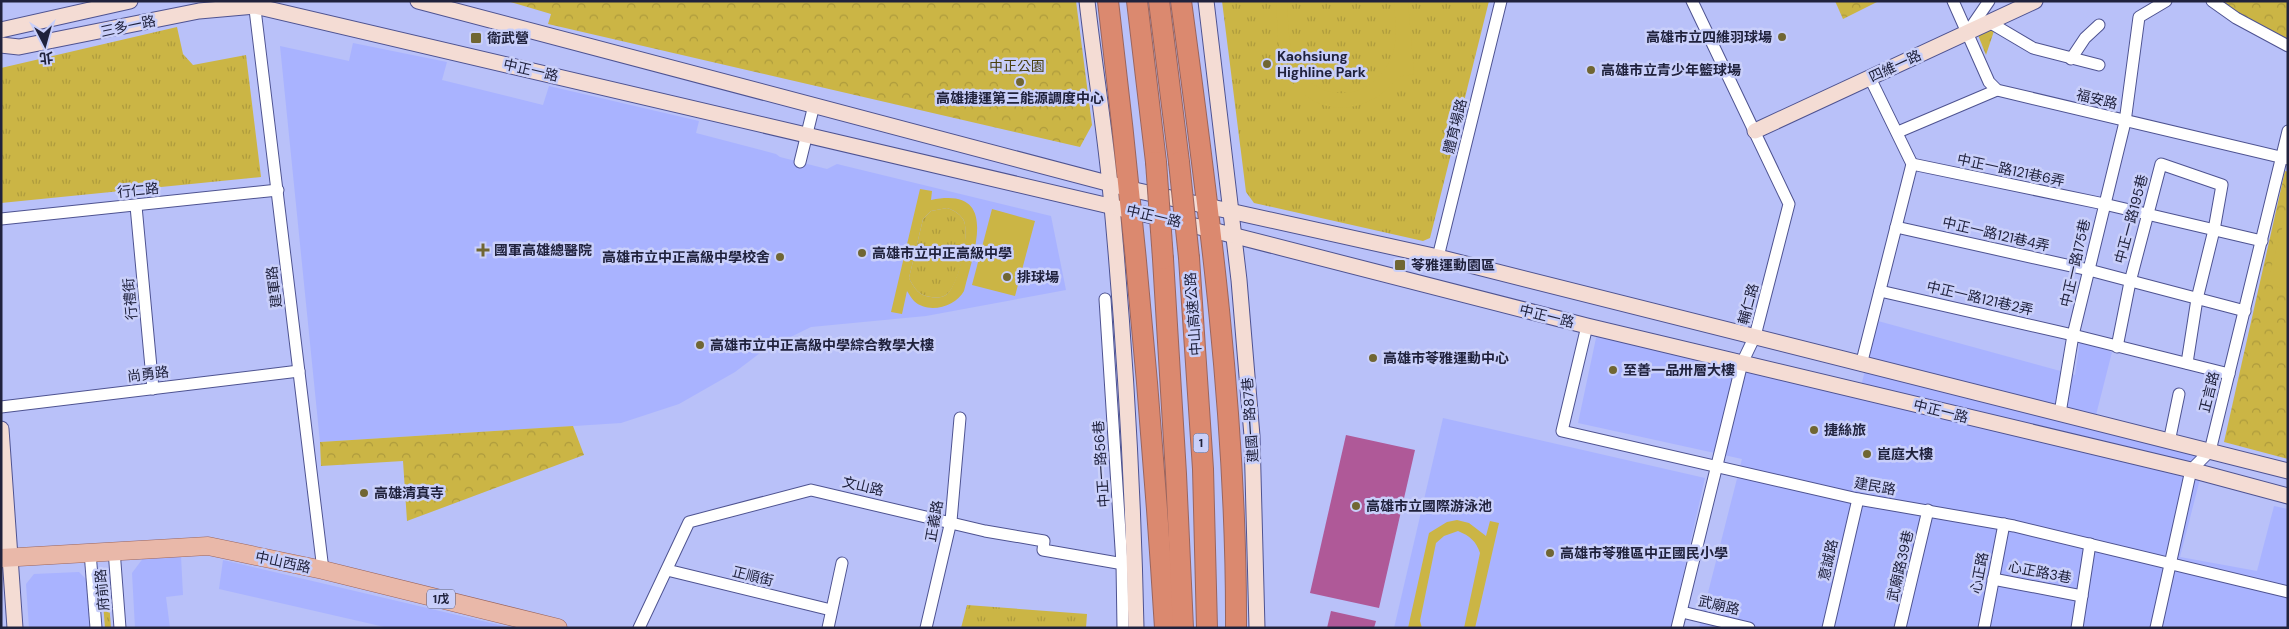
<svg xmlns="http://www.w3.org/2000/svg" width="2289" height="629" viewBox="0 0 2289 629" font-family="'DM Sans','Noto Sans TC',sans-serif">
	<defs>
		<pattern id="grass-tufts" width="24" height="20" patternUnits="userSpaceOnUse" patternTransform="scale(1.25)"><rect width="24" height="20" fill="#cbb545"/><path d="M3 7l-1-3M5 7V3M7 7l1-3M15 17l-1-3M17 17v-4M19 17l1-3" fill="none" stroke="#ae9b3d"/></pattern>
		<pattern id="park-crowns" width="20" height="18" patternUnits="userSpaceOnUse" patternTransform="scale(1.25)"><rect width="20" height="18" fill="#cbb545"/><path d="M2 6a3 3 0 1 1 6 0M12 15a3 3 0 1 1 6 0" fill="none" stroke="#ae9b3d"/></pattern>
	</defs>
	<rect width="100%" height="100%" fill="#b9c1f9"/>
	<g fill="#a9b3ff">
		<path d="M353 43 447 62 442 80 543 105 549 86 699 121 696 133 776 154 780 157 827 169 837 164 1051 216 1066 290 926 316 811 327 764 350 735 372 679 404 621 423 320 442 280 46 349 61Z"/>
		<path d="M1878 321 2075 375 2080 341 2112 352 2096 415 2209 444 2180 557 2257 571 2274 506 2288 509V628H1699L1742 459 1578 423 1599 324 1861 386Z"/>
		<path d="M1443 418 1705 478 1671 628H1394Z"/>
		<path d="M181 556 183 595 166 597 170 628H135L132 573 144 557Z"/>
		<path d="M223 560 512 628H389L219 589Z"/>
		<path d="M79 572 87 580 91 628H29L26 584 34 574Z"/>
	</g>
	<g fill="url(#grass-tufts)">
		<path d="M1222 1H1489L1430 238 1423 241 1254 203 1246 192Z"/>
		<path d="M177 27 183 54 193 65 246 55 261 177 1 203V68Z"/>
		<path d="M947 208C953 210 959 213 963 219 971 231 959 287 946 295 941 298 935 298 931 297 919 296 914 288 909 278L923 219 931 211Z"/>
		<path d="M102 574 107 576 111 628H105L101 577Z"/>
		<path d="M967 605 1087 614 1086 628H961Z"/>
	</g>
	<g fill="url(#park-crowns)">
		<path d="M507 1H1076L1092 125 1080 147 548 24 551 14Z"/>
		<path d="M1835 1H1879L1843 19Z"/>
		<path d="M2219 1H2288V40L2238 15Z"/>
		<path d="M1995 28 1986 55 1978 35Z"/>
		<path d="M2285 171 2288 172V459L2224 442Z"/>
		<path d="M573 426 584 455 407 521 403 461 321 466 320 442Z"/>
	</g>
	<g fill="#cbb545" fill-rule="evenodd">
		<path d="M1276 1H1287C1289 22 1287 51 1299 69 1324 107 1374 98 1391 58 1399 40 1395 21 1394 1H1408L1414 74 1398 77C1367 118 1310 120 1286 70 1276 51 1278 23 1276 1Z"/>
		<path d="M920 189 932 191 931 200C1001 186 973 253 964 291 956 306 929 315 914 301 912 299 909 294 907 291L902 314 891 312ZM947 208C953 210 959 213 963 219 971 231 958 287 946 295 941 298 935 298 931 297 919 296 914 288 909 278L923 219 931 211Z"/>
		<path d="M2288 206V290L2267 284Z"/>
		<path d="M992 209 1035 221 1015 296 972 285Z"/>
		<path d="M1457 520 1469 523 1486 536 1490 521 1499 523 1475 628H1464L1480 553C1476 541 1470 536 1458 531L1444 536 1436 543 1420 621 1422 628H1408L1429 533 1447 522Z"/>
	</g>
	<g fill="#af5998">
		<path d="M1346 435 1415 450 1379 608 1310 593Z"/>
		<path d="M1331 611 1376 621 1374 628H1327Z"/>
	</g>
	<g fill="none" stroke-linecap="round" stroke-linejoin="round">
		<g stroke="#4e5391" stroke-width="13">
			<g id="street">
				<path d="M254 1 323 570"/>
				<path d="M1953 1 1989 82 1997 90 2288 159"/>
				<path d="M2212 1 2236 18 2288 46"/>
				<path d="M1989 22 2033 48 2099 65"/>
				<path d="M1967 33 1989 1"/>
				<path d="M2071 59 2085 38 2099 25"/>
				<path d="M1898 132 1997 90"/>
				<path d="M800 162 814 105"/>
				<path d="M1912 164 2104 204 2262 241"/>
				<path d="M136 206 153 389"/>
				<path d="M1 219 278 190"/>
				<path d="M1896 227 2089 270 2245 311"/>
				<path d="M1438 257 1501 1"/>
				<path d="M1880 291 2073 335 2229 374"/>
				<path d="M1105 299 1122 564 1123 628"/>
				<path d="M1587 326 1562 431 1858 499 2014 526 2288 592"/>
				<path d="M2117 347 2130 282 2161 164 2222 185 2214 230 2197 299 2187 363"/>
				<path d="M1861 365 1912 164 1870 78"/>
				<path d="M1 407 299 371"/>
				<path d="M2060 413 2073 335 2125 122 2139 17 2166 1"/>
				<path d="M2169 442 2179 394"/>
				<path d="M114 550 120 628"/>
				<path d="M90 552 96 628"/>
				<path d="M667 570 831 610"/>
				<path d="M1993 579 2082 596"/>
				<path d="M1682 612 1749 628"/>
				<path d="M639 628 689 522 811 490 985 531 1044 541 1043 550 1135 566"/>
				<path d="M828 628 842 563"/>
				<path d="M926 628 951 521 960 418"/>
				<path d="M1677 628 1742 363 1755 336 1789 204 1692 1"/>
				<path d="M1828 628 1858 499"/>
				<path d="M1900 628 1928 510"/>
				<path d="M1984 628 2004 524"/>
				<path d="M2077 628 2090 544"/>
				<path d="M2156 628 2191 470 2210 451 2288 131"/>
			</g>
		</g>
		<g stroke="#4e5391" stroke-width="17">
			<g id="secondary">
				<path d="M418 1 1130 189 1438 257 2288 471"/>
				<path d="M1087 1C1094 63 1104 124 1110 185 1124 332 1133 480 1136 628"/>
				<path d="M1206 1 1239 280 1252 436 1257 628"/>
				<path d="M1 30 130 1"/>
				<path d="M1 45 19 47 199 11 255 6 1212 230 1587 326 2191 470 2288 496"/>
				<path d="M1755 131 2035 1"/>
				<path d="M1 429 15 628"/>
			</g>
		</g>
		<g stroke="#9a655e" stroke-width="19">
			<path id="primary" d="M1 558 208 546 323 570 558 628"/>
		</g>
		<g stroke="#9a655e" stroke-width="22">
			<g id="highway">
				<path d="M1108 1C1133 210 1152 418 1165 628"/>
				<path d="M1137 1 1156 162"/>
				<path d="M1159 1 1179 162"/>
				<path d="M1181 1C1209 209 1237 418 1236 628"/>
				<path d="M1189 258 1203 469 1207 628"/>
				<path d="M1163 259 1176 474 1183 628"/>
			</g>
		</g>
		<use href="#street" stroke="#fff" stroke-width="11"/>
		<use href="#secondary" stroke="#f4dcd4" stroke-width="15"/>
		<use href="#primary" stroke="#e9b8a9" stroke-width="18"/>
		<use href="#highway" stroke="#db896f" stroke-width="20"/>
		<g stroke="#9a655e" stroke-width="22" stroke-linecap="butt">
			<g id="highway-bridge">
				<path d="M1156 162 1163 259"/>
				<path d="M1179 162 1189 258"/>
			</g>
		</g>
		<use href="#highway-bridge" stroke="#db896f" stroke-width="20"/>
	</g>
	<g fill="#706633" stroke="#c9cffa" stroke-width="2">
		<circle cx="1782" cy="37" r="5"/>
		<rect x="470" y="32" width="12" height="12" rx="2.5"/>
		<circle cx="1267" cy="64" r="5"/>
		<circle cx="1591" cy="70" r="5"/>
		<circle cx="1020" cy="82" r="5"/>
		<path d="M480.5 242.5h5v5h5v5h-5v5h-5v-5h-5v-5h5z"/>
		<circle cx="862" cy="253" r="5"/>
		<circle cx="780" cy="257" r="5"/>
		<rect x="1394" y="259" width="12" height="12" rx="2.5"/>
		<circle cx="1007" cy="277" r="5"/>
		<circle cx="700" cy="345" r="5"/>
		<circle cx="1373" cy="358" r="5"/>
		<circle cx="1613" cy="370" r="5"/>
		<circle cx="1814" cy="430" r="5"/>
		<circle cx="1867" cy="454" r="5"/>
		<circle cx="364" cy="493" r="5"/>
		<circle cx="1356" cy="506" r="5"/>
		<circle cx="1550" cy="553" r="5"/>
	</g>
	<g text-anchor="middle" dominant-baseline="central" stroke-width="5" stroke-linejoin="round" paint-order="stroke">
		<g fill="#c9cffa" stroke="#535676" stroke-width="1">
			<rect x="1193.5" y="433.5" width="15" height="19" rx="4"/>
			<rect x="427" y="589.5" width="28" height="19" rx="4"/>
		</g>
		<g font-size="12" font-weight="bold" fill="#20223d">
			<text x="1201" y="443">1</text>
			<text x="441" y="599">1戊</text>
		</g>
		<g font-size="14" fill="#20223d" stroke="#c9cffa">
			<text transform="translate(128 26) rotate(-12)">三多一路</text>
			<text transform="translate(1895 66) rotate(-25)">四維一路</text>
			<text transform="translate(531 70) rotate(13)">中正一路</text>
			<text transform="translate(2097 99) rotate(14)">福安路</text>
			<text transform="translate(1455 126) rotate(-76)">體育場路</text>
			<text transform="translate(2011 170) rotate(12)">中正一路121巷6弄</text>
			<text transform="translate(138 190) rotate(-6)">行仁路</text>
			<text transform="translate(1154 216) rotate(13)">中正一路</text>
			<text transform="translate(2131 219) rotate(-75)">中正一路195巷</text>
			<text transform="translate(1996 234) rotate(13)">中正一路121巷4弄</text>
			<text transform="translate(2075 263) rotate(-77)">中正一路175巷</text>
			<text transform="translate(274 287) rotate(-97)">建軍路</text>
			<text transform="translate(1980 298) rotate(13)">中正一路121巷2弄</text>
			<text transform="translate(130 299) rotate(-95)">行禮街</text>
			<text transform="translate(1748 304) rotate(-75)">輔仁路</text>
			<text transform="translate(1193 314) rotate(-94)">中山高速公路</text>
			<text transform="translate(1547 316) rotate(14)">中正一路</text>
			<text transform="translate(148 374) rotate(-7)">尚勇路</text>
			<text transform="translate(2209 392) rotate(-76)">正言路</text>
			<text transform="translate(1941 411) rotate(14)">中正一路</text>
			<text transform="translate(1250 420) rotate(-94)">建國一路87巷</text>
			<text transform="translate(1101 464) rotate(-94)">中正一路56巷</text>
			<text transform="translate(863 486) rotate(13)">文山路</text>
			<text transform="translate(1875 486) rotate(10)">建民路</text>
			<text transform="translate(934 521) rotate(-80)">正義路</text>
			<text transform="translate(1828 560) rotate(-77)">意誠路</text>
			<text transform="translate(283 562) rotate(12)">中山西路</text>
			<text transform="translate(1900 566) rotate(-77)">武廟路39巷</text>
			<text transform="translate(2040 572) rotate(11)">心正路3巷</text>
			<text transform="translate(1979 573) rotate(-79)">心正路</text>
			<text transform="translate(753 576) rotate(14)">正順街</text>
			<text transform="translate(102 590) rotate(-95)">府前路</text>
			<text transform="translate(1719 605) rotate(13)">武廟路</text>
		</g>
		<g font-size="14" font-weight="bold" fill="#20223d" stroke="#c9cffa" text-anchor="start">
			<text x="1772" y="37" text-anchor="end">高雄市立四維羽球場</text>
			<text x="487" y="38">衛武營</text>
			<text x="1277" y="56">Kaohsiung<tspan x="1277" dy="16">Highline Park</tspan></text>
			<text x="1601" y="70">高雄市立青少年籃球場</text>
			<text x="1020" y="98" text-anchor="middle">高雄捷運第三能源調度中心</text>
			<text x="494" y="250">國軍高雄總醫院</text>
			<text x="872" y="253">高雄市立中正高級中學</text>
			<text x="770" y="257" text-anchor="end">高雄市立中正高級中學校舍</text>
			<text x="1411" y="265">苓雅運動園區</text>
			<text x="1017" y="277">排球場</text>
			<text x="710" y="345">高雄市立中正高級中學綜合教學大樓</text>
			<text x="1383" y="358">高雄市苓雅運動中心</text>
			<text x="1623" y="370">至善一品卅層大樓</text>
			<text x="1824" y="430">捷絲旅</text>
			<text x="1877" y="454">崑庭大樓</text>
			<text x="374" y="493">高雄清真寺</text>
			<text x="1366" y="506">高雄市立國際游泳池</text>
			<text x="1560" y="553">高雄市苓雅區中正國民小學</text>
		</g>
		<g font-size="14" fill="#494010" stroke="#c9cffa">
			<text x="1017" y="66">中正公園</text>
		</g>
	</g>
	<rect width="2289" height="629" fill="none" stroke="#20223d" stroke-width="5"/>
	<g transform="translate(45 45) rotate(174)" stroke="#c9cffa" stroke-width="4" paint-order="stroke">
	<path d="M0-4L9 19L0 12L-9 19Z" fill="#20223d"/>
	<text y="-8" font-size="14" font-weight="bold" text-anchor="middle" fill="#20223d">北</text>
	</g>
</svg>
